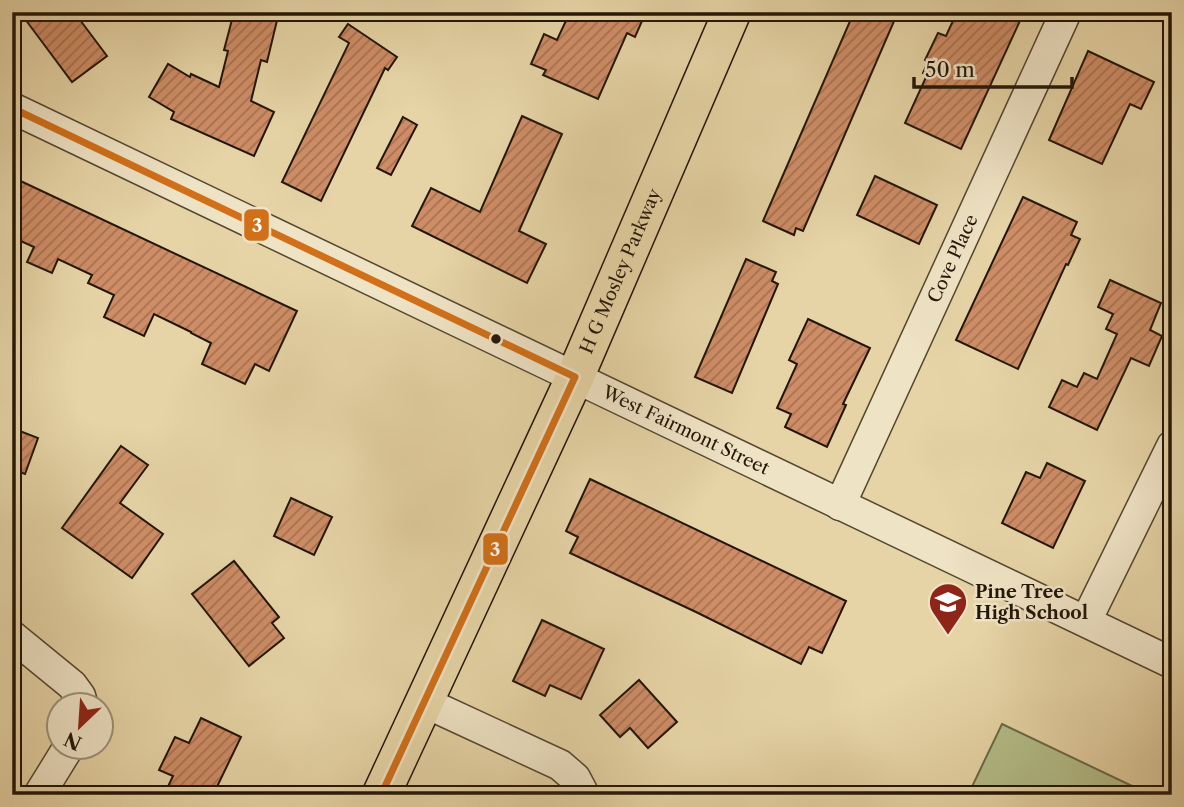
<svg xmlns="http://www.w3.org/2000/svg" width="1184" height="807" viewBox="0 0 1184 807" font-family="'Libre Caslon Text',serif">
	<defs>
		<pattern id="building-hatch" width="6" height="6" patternUnits="userSpaceOnUse" patternTransform="scale(1.75)"><rect width="6" height="6" fill="#ce8d66"/><path d="M-1 1l2-2M0 6l6-6M5 7l2-2" fill="none" stroke="#a77252"/></pattern>
	</defs>
	<rect width="100%" height="100%" fill="#e6d4a6"/>
	<filter id="stains"><feTurbulence type="fractalNoise" baseFrequency=".00286" numOctaves="4"/><feColorMatrix values="0 0 0 0 .2 0 0 0 0 .09 0 0 0 0 .02 0 0 0 .5 -.17"/></filter>
	<radialGradient id="worn" r=".72"><stop offset=".6" stop-color="#630" stop-opacity="0"/><stop offset="1" stop-color="#630" stop-opacity=".3"/></radialGradient>
	<path fill="#b3bd88" stroke="#6b6a48" stroke-width="2" d="M1002 724 1151 795H968Z"/>
	<g fill="url(#building-hatch)" stroke="#231607" stroke-width="2">
		<path d="M33 12H74L107 56 72 82 25 19Z"/>
		<path d="M234 12H279L267 62 261 60 251 101 274 112 254 156 171 119 174 112 149 97 168 64 190 77 191 74 219 87 228 51 224 50Z"/>
		<path d="M570 12H646L635 37 627 33 598 99 543 75 546 70 531 64 544 34 557 40Z"/>
		<path d="M854 12H898L803 231 796 228 794 235 763 221Z"/>
		<path d="M957 12H1024L961 149 905 123 927 75 923 73 928 62 925 60 938 33 946 36Z"/>
		<path d="M348 24 397 57 388 70 385 68 321 201 282 182 349 43 339 37Z"/>
		<path d="M1088 51 1154 82 1141 109 1130 104 1102 164 1049 140Z"/>
		<path d="M522 116 562 134 519 231 546 244 527 283 412 226 431 188 480 212Z"/>
		<path d="M403 117 417 125 391 175 377 168Z"/>
		<path d="M875 176 937 205 919 244 857 215Z"/>
		<path d="M12 177 297 311 269 371 255 364 245 384 202 364 211 343 191 333V332L154 314 144 336 104 317 114 295 88 283 92 275 58 259 52 273 27 262 34 247 12 237Z"/>
		<path d="M1023 197 1077 222 1071 235 1080 239 1068 265 1066 264 1018 369 956 340Z"/>
		<path d="M746 259 776 272 772 281 778 284 732 393 695 377Z"/>
		<path d="M1110 280 1161 303 1150 330 1162 336 1149 366 1131 358 1097 430 1049 407 1062 380 1077 387 1084 373 1097 379 1117 334 1106 329 1113 314 1098 307Z"/>
		<path d="M808 319 870 348 843 404 846 405 827 447 785 427 791 414 777 408 797 364 789 360Z"/>
		<path d="M12 428 38 438 25 474 12 469Z"/>
		<path d="M121 446 148 465 120 503 163 534 132 578 62 528Z"/>
		<path d="M1047 463 1085 481 1053 548 1002 523 1026 472 1040 478Z"/>
		<path d="M590 479 846 601 822 653 809 647 801 664 696 612 570 553 578 537 566 531Z"/>
		<path d="M291 498 332 517 314 555 274 536Z"/>
		<path d="M234 561 279 617 272 623 284 638 249 666 192 594Z"/>
		<path d="M542 620 604 649 581 699 550 685 545 696 513 681Z"/>
		<path d="M639 680 677 722 648 748 630 728 620 737 600 715Z"/>
		<path d="M201 718 241 737 213 795H164L173 776 159 770 175 737 189 743Z"/>
	</g>
	<g fill="none" stroke-linecap="round" stroke-linejoin="round">
		<g stroke="#54462f" stroke-width="33">
			<g id="minor">
				<path id="s1" d="M12 108 1172 663"/>
				<path id="s2" d="M840 505 1066 12"/>
				<path d="M1086 621 1172 446"/>
				<path d="M12 636 72 685 80 696 83 706"/>
				<path d="M424 702 560 765 575 778 584 795"/>
				<path d="M39 795 68 748"/>
			</g>
		</g>
		<g stroke="#231607" stroke-width="40">
			<g id="major">
				<path id="s3" d="M381 795 575 377 732 12"/>
			</g>
		</g>
		<use href="#minor" stroke="#efe3c5" stroke-width="30"/>
		<use href="#major" stroke="#e6d4a6" stroke-width="37"/>
		<g stroke="#efe3c5" stroke-width="12">
			<path id="bus-1" d="M12 108 575 377 381 795"/>
		</g>
		<use href="#bus-1" stroke="#d17019" stroke-width="7"/>
	</g>
	<defs>
		<g id="school-pin" transform="scale(2.0125)"><path d="M0 17L-7.5 6A9.5 9.5 0 1 1 7.5 6Z" fill="#8f2418" stroke="#efe3c5"/><path d="M0-5L7-2L0 1L-7-2ZM-4 1L0 2.5L4 1V4Q0 6-4 4Z" fill="#fff"/></g>
	</defs>
	<g fill-rule="evenodd">
		<use href="#school-pin" x="948" y="602"/>
	</g>
	<circle fill="#231607" stroke="#efe3c5" stroke-width="2.5" cx="496" cy="339" r="6"/>
	<g text-anchor="middle" dominant-baseline="central" stroke-width="5" stroke-linejoin="round" paint-order="stroke">
		<g font-size="18" fill="#231607" stroke="#efe3c5">
			<text stroke="none"><textPath href="#s2" startOffset="271">Cove Place</textPath></text>
			<text stroke="none"><textPath href="#s3" startOffset="576">H G Mosley Parkway</textPath></text>
			<text stroke="none"><textPath href="#s1" startOffset="747">West Fairmont Street</textPath></text>
		</g>
		<g font-size="18" font-weight="bold" fill="#231607" stroke="#efe3c5" text-anchor="start">
			<text x="975" y="592">Pine Tree<tspan x="975" dy="21">High School</tspan></text>
		</g>
	</g>
	<g stroke="#efe3c5" stroke-width="2.5">
		<rect x="243" y="208" width="27" height="34" rx="7" fill="#d17019"/>
		<rect x="482" y="532" width="27" height="34" rx="7" fill="#d17019"/>
	</g>
	<g font-size="19" text-anchor="middle" font-weight="bold" fill="#fff">
		<text x="257" y="232">3</text>
		<text x="495" y="556">3</text>
	</g>
	<rect width="1184" height="807" fill="none" stroke="#e6d4a6" stroke-width="42"/>
	<rect x="14" y="14" width="1156" height="779" fill="none" stroke="#231607" stroke-width="3.5"/>
	<rect x="21" y="21" width="1142" height="765" fill="none" stroke="#231607" stroke-width="2"/>
	<g transform="translate(80 726) rotate(205)"><circle r="33" fill="#efe3c5" stroke="#9d9179" stroke-width="2"/>
	<path d="M0-5L12 26L0 18L-12 26Z" fill="#8f2418"/>
	<text y="-10" font-size="19" font-weight="bold" text-anchor="middle" fill="#231607">N</text>
	</g>
	<path d="M914 77v10h158v-10" fill="none" stroke="#231607" stroke-width="3.5"/>
	<text x="925" y="77" font-size="21" fill="#231607" stroke="#efe3c5" stroke-width="5" paint-order="stroke">50 m</text>
	<rect width="100%" height="100%" filter="url(#stains)"/>
	<rect width="100%" height="100%" fill="url(#worn)"/>
</svg>
